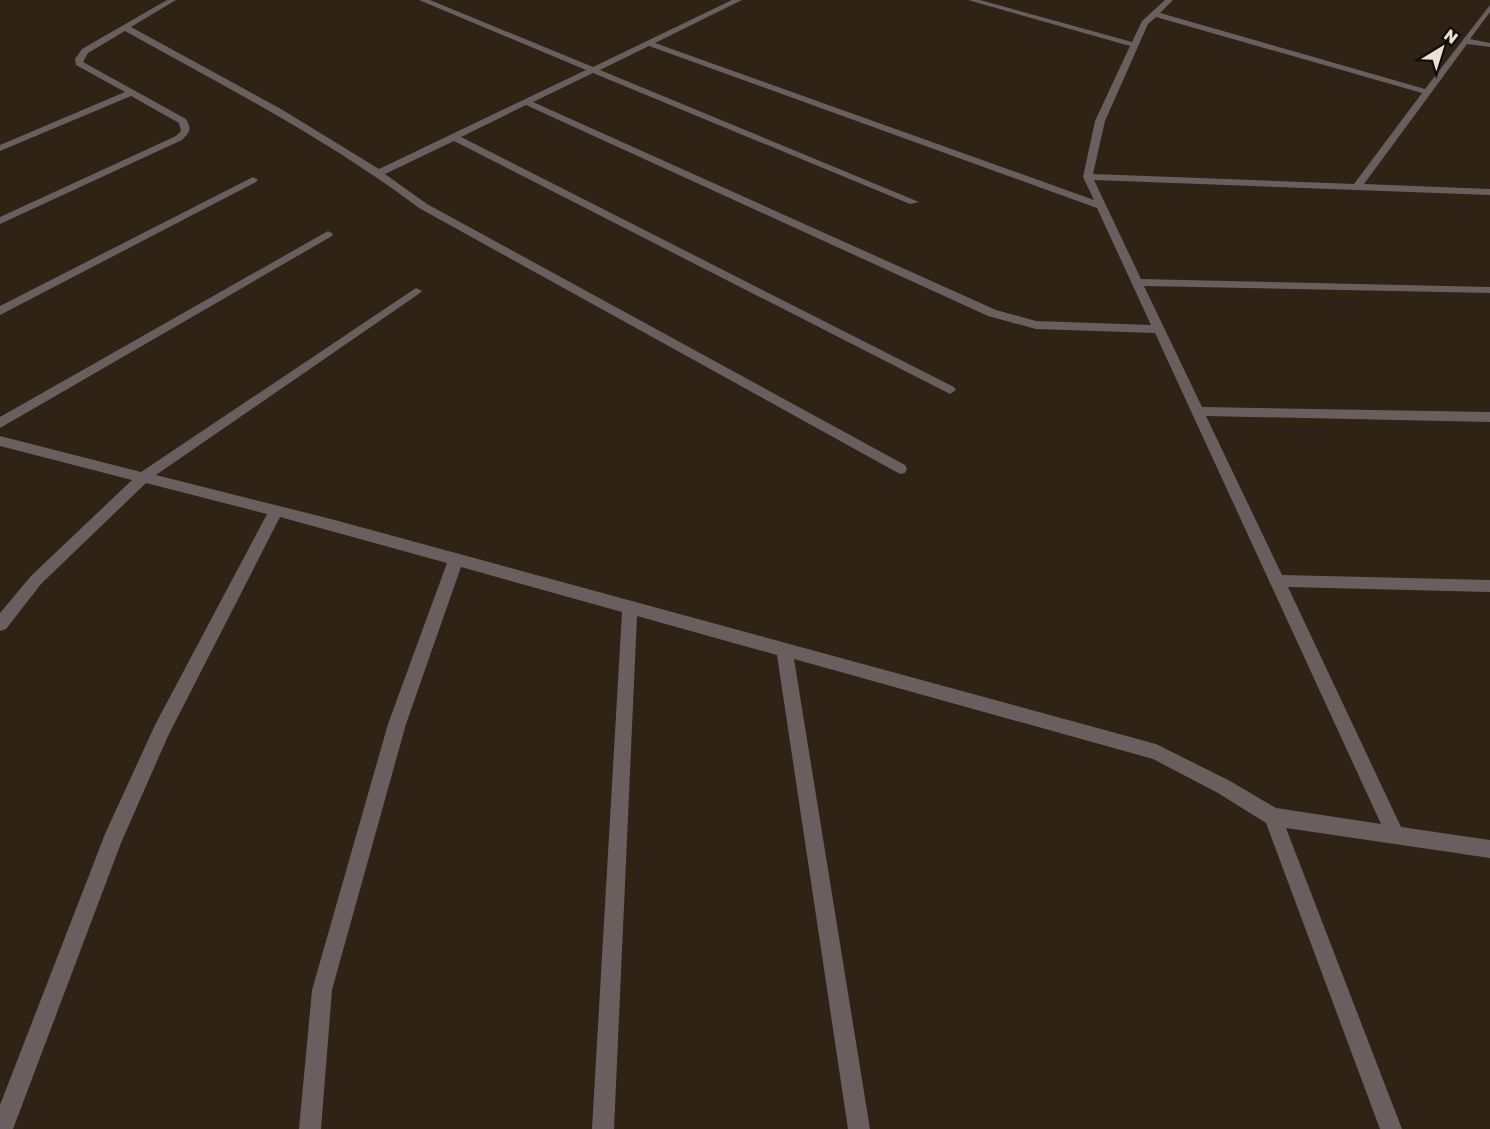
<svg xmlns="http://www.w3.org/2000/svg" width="1490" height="1129" viewBox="0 0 1490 1129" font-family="'Golos Text',sans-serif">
	<rect width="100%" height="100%" fill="#2e2315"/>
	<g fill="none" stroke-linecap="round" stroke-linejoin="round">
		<g fill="#6a5f5e" fill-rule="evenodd">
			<path d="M167 0H176L131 27 281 109 379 169 586 70 419 0H430L593 67 732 0H742L655 43 1094 200 1083 177 1095 121 1130 46 968 0H980L1132 42 1142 21 1165 0H1173L1160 13 1425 89 1490 5V12L1470 39 1490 43V47L1467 44 1364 184 1490 189V195L1094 180 1141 279 1490 287V293L1144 286 1202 407 1490 412V422L1206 416 1282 575 1490 580V592L1288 587 1401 827 1490 840V858L1286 828 1402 1129H1380L1266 823 1218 793 1153 759 794 659 870 1129H848L777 655 637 616 614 1129H592L622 612 461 567 406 724 332 990 321 1129H299L312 990 388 724 447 563 280 517 168 736 121 843 13 1129H0V1105L105 834 155 725 267 514 146 483 41 584 6 629 0 631V613L31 576 132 480 0 446V436L141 472 416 288 422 291 420 293 156 475 331 519 1156 744 1230 781 1276 808 1381 824 1155 333 1036 329 988 316 526 105 461 137 954 387 956 390 950 394 454 141 385 174 427 204 905 465 907 469 905 473 900 474 419 208C327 139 226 87 125 31L88 53 83 62 186 119C192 129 190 132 182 140L0 224V217L176 136 181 131 179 123 131 96 0 151V145L125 92 76 65 75 59 82 49ZM1156 17 1422 93 1354 184 1093 174 1105 121 1148 24ZM649 46 1097 208 1151 325 1036 321 996 310 533 102 593 73 910 204 919 202 600 70Z"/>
			<path d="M253 177 258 180 256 182 0 315V306Z"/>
			<path d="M328 231 333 234 332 236 0 428V417Z"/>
		</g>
	</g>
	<g transform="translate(1442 48) rotate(38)" stroke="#120d07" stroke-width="4.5" paint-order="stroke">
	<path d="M0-4.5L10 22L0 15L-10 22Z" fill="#e9e1d8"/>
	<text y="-9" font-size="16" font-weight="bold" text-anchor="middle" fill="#e9e1d8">N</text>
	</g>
</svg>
